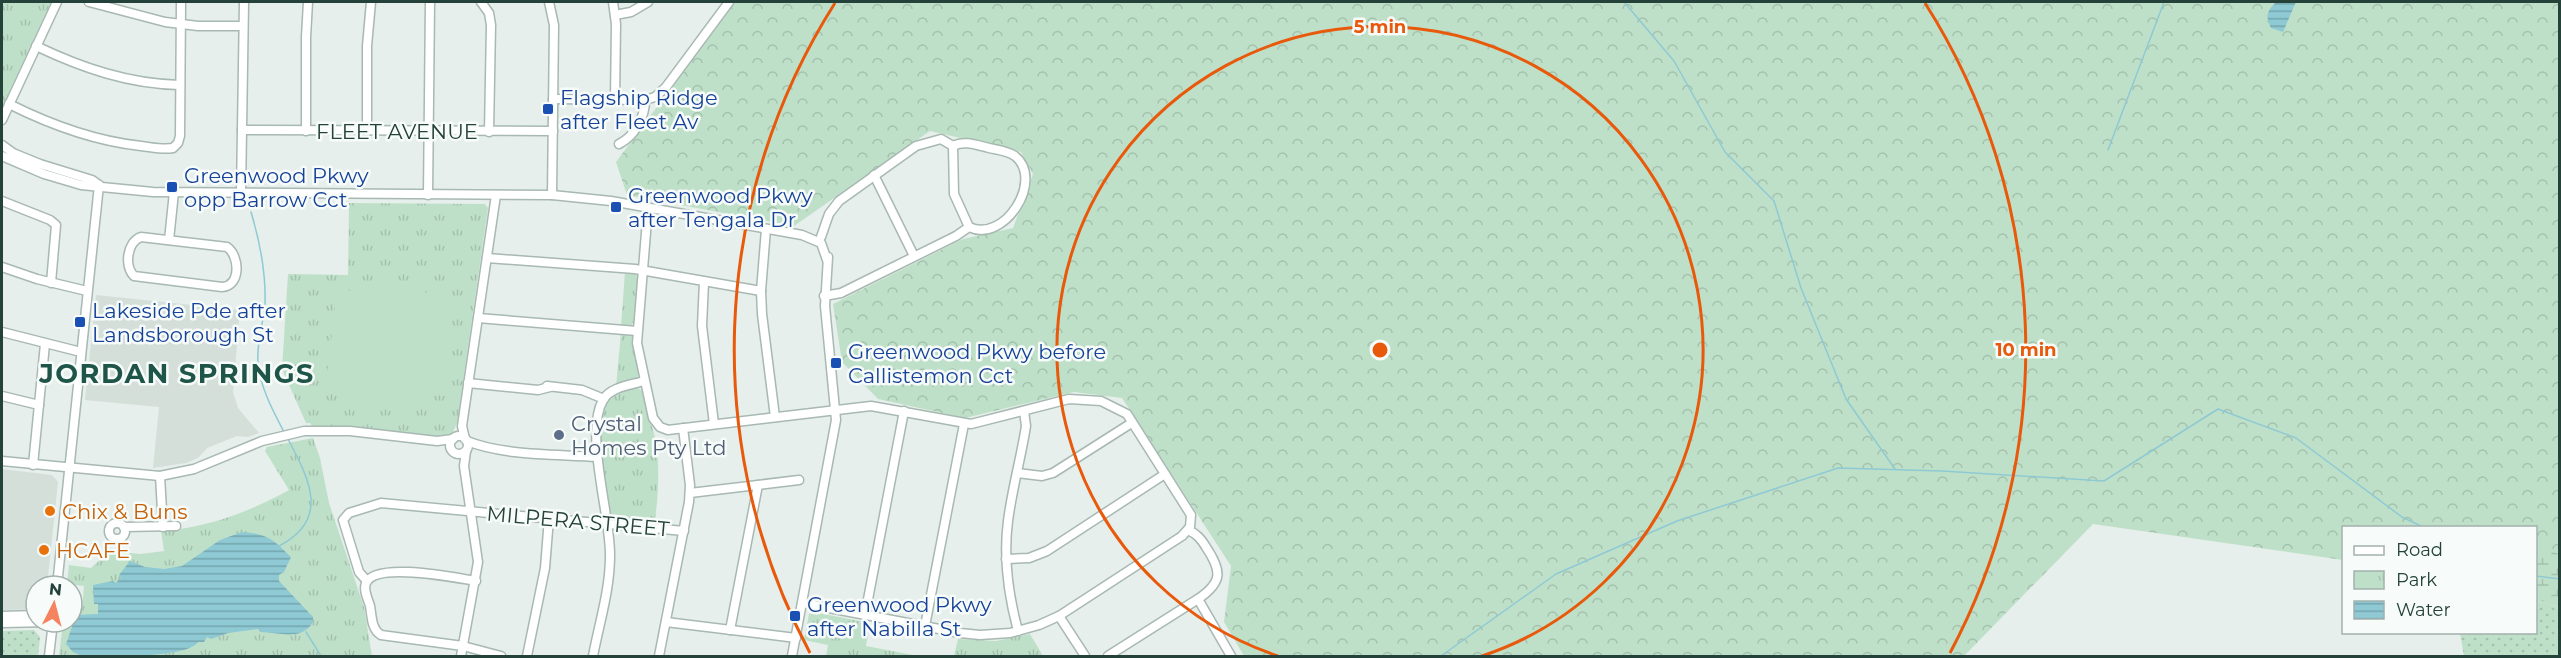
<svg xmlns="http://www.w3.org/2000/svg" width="2561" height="658" viewBox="0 0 2561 658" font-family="Montserrat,sans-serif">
	<defs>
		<pattern id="grass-dots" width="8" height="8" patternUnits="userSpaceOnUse" patternTransform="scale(1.5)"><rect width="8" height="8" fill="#bfe0c8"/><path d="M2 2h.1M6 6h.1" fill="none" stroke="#a4c1ad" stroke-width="1.8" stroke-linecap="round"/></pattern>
		<pattern id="forest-crowns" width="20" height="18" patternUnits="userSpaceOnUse" patternTransform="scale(1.5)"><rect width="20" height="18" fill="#bfe0c8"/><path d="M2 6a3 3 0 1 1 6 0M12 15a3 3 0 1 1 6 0" fill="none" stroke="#a4c1ad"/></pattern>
		<pattern id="wetland-marsh" width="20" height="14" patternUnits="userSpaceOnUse" patternTransform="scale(1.5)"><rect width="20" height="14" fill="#bfe0c8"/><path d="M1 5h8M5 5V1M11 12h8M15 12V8" fill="none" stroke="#a4c1ad"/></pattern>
		<pattern id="park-tufts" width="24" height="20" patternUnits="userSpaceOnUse" patternTransform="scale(1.5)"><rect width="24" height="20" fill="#bfe0c8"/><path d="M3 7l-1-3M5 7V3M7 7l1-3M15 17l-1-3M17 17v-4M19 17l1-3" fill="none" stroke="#a4c1ad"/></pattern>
		<pattern id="water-rules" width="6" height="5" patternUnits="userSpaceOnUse" patternTransform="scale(1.5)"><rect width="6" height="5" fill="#8ec9d4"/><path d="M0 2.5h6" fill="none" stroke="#74a5ad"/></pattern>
	</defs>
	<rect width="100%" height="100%" fill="#e6efeb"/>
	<g fill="#d4dfda">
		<path d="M96 295 240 310 233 392 238 408 259 433 248 437 237 436 207 448 198 458 186 463 153 468 159 407 85 400Z"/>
		<path d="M2 469 52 475 58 482 47 586H36V609L2 610Z"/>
	</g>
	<g fill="url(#grass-dots)">
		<path d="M2536 601 2559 607V656H2464L2460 633 2536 632Z"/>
		<path d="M34 630 40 637 38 656H2V631Z"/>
	</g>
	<path fill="url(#forest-crowns)" d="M735 2H2559V607L2536 601V528H2344L2343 560 2093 524 1964 656H1244L1224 622 1231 566 1122 398 1074 392 965 418 878 399 842 362 833 304 963 239 1013 228 1033 174 1021 152 930 131 794 226 627 195 616 162Z"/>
	<path fill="url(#wetland-marsh)" d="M2536 545 2559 554V605L2536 600Z"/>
	<g fill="url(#park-tufts)">
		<path d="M2 2H51L2 107Z"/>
		<path d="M349 203 485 204 488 208 457 423 451 436 444 437 350 426H312L310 423H306L282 369 288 274 348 275Z"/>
		<path d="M625 272H634L638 278 635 322 630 326H621Z"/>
		<path d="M621 333 631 334 634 337 639 374 636 379 616 386Z"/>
		<path d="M638 388 642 391C645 403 648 415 652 427 661 452 659 498 654 524L611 518C603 497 595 423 606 404 611 393 628 389 638 388Z"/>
		<path d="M313 438 320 458 329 503 364 607 372 656H59L63 622H72V608L82 609 84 586 67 584 69 565 91 568 110 551 141 554 164 551 161 531C207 528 249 512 289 490L265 451 267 447Z"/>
		<path d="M813 612 870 623 866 646 918 656H826L828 645 804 640 809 614Z"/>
		<path d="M1030 634 1043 656H954L958 639 996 641Z"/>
	</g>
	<path fill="#bfe0c8" d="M395 279 416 285 435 300 454 302 443 396 429 394 408 406 383 409 361 402 342 385 326 383 337 289 354 291 373 281Z"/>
	<g fill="url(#water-rules)">
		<path d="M2276 2H2296L2283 32 2271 28C2265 16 2267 11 2276 2Z"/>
		<path d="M242 532C268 534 273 539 291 557L284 572 279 575V581L313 617V622C301 642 279 632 260 632L258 629 228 633 211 639 207 637 204 642H198C189 658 105 657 82 656L73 652 66 644 76 615 98 614V604H94L93 585 113 581 116 583 121 577 119 575 130 561 145 567 164 569 182 566 220 540Z"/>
	</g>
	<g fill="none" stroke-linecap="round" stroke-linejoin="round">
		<g stroke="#8ec9d4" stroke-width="1.5">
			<path d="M1624 2 1674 61 1725 152 1774 201 1801 288 1846 399 1895 469"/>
			<path d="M2108 150 2164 2"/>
			<path d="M251 212C260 242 266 271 265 303 264 322 256 343 258 363 260 387 273 411 284 432"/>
			<path d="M279 546C331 519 309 479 288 439"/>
			<path d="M2536 576 2560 579"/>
			<path d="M306 632 321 656"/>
			<path d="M1441 656 1556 574 1677 521 1838 468 1942 471 2104 481 2218 409 2296 438 2402 517 2425 528"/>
		</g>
		<g stroke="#a8b8b2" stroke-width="11">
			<g id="minor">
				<path d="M89 2 165 22 198 26H243"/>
				<path d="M481 2 489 13 491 25 489 132"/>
				<path d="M549 2 554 25 552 195"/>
				<path d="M613 2 616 24 615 100"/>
				<path d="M615 15 631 12 648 2"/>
				<path d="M36 46C82 68 129 84 180 85"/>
				<path d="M553 99 645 100 655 97 666 87 729 2"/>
				<path d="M9 104C51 125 94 141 141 146 151 147 163 150 173 148L178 143 180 136 181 2"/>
				<path d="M2 120 57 2"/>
				<path d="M242 130 553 131"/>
				<path d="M306 131V37L308 2"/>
				<path d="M367 131V46L371 2"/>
				<path d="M619 144C635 136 645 117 645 100"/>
				<path d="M2 145 13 153 40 164 92 180 99 185"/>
				<path d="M953 146 954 194 969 227"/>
				<path d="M2 156 44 174 81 185 153 192 552 195 611 201 802 235 821 243 827 260"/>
				<path d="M874 175 914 256"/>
				<path d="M241 193 244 2"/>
				<path d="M428 195 430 2"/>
				<path d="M2 201 50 220 56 225 51 283"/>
				<path d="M648 208 637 343 653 418 660 427 668 430 871 406 971 424 1069 399 1101 401 1127 414 1191 515 1190 527 1182 536 1059 616 1039 625 1010 633 980 635 960 633 803 603"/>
				<path d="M766 229 761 291 762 314 775 417"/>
				<path d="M141 237 227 247C240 256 241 286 222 287L134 276C124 266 127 242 141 237Z"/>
				<path d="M821 237 829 214 839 201 916 146 941 139 953 146C965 140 976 145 989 148 998 150 1008 151 1015 156 1045 180 1004 244 969 227L956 236 841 293 824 296"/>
				<path d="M169 240 174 192"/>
				<path d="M487 258 635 269 761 291"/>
				<path d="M2 267 37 279 87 291"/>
				<path d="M704 282 702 326 714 424"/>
				<path d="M478 318 637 331"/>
				<path d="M2 332 81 352"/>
				<path d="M468 383 538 390 550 387"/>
				<path d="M547 386 582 390 604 399"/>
				<path d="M2 396 39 405"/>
				<circle cx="459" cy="445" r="9"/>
				<path d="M465 439 462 426 496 195"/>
				<path d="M467 441C504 456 557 454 597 457"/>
				<path d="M2 461 160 476 194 469 262 441 304 431H350L437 441 453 439"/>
				<path d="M33 465 45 344"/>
				<path d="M1017 473 1042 476 1053 473 1130 424"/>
				<path d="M160 476 163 527"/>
				<path d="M690 493 799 480"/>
				<circle cx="117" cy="531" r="8"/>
				<path d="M124 527 176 526"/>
				<path d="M1188 530C1197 534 1201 539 1206 547 1222 571 1223 582 1198 599L1231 656"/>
				<path d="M1006 559 1029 558 1047 551 1165 474"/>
				<path d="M367 581 359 572 343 520 349 513 381 503 684 531"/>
				<path d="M476 581C456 578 376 561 366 583 363 590 368 599 370 606 372 616 371 629 381 635L463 646 501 656"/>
				<path d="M57 586 99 185"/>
				<path d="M865 615 904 411"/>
				<path d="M2 616 36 615"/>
				<path d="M1059 616 1085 656"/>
				<path d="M666 622 796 638"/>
				<path d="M2 623 51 622"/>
				<path d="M925 626 964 424"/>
				<path d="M730 630 758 485"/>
				<path d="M1018 631C1008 594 1003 559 1008 521 1012 489 1021 458 1026 426L1024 411"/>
				<path d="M49 656 53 622"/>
				<path d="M461 656 478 562 464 466 466 451"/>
				<path d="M527 656 545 568 549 518"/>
				<path d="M593 656C599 624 610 590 610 556 611 517 584 433 603 400 610 387 631 385 644 381"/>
				<path d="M659 656 689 502 690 485 683 428"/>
				<path d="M792 656 836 420 825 306 828 257"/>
				<path d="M1108 656 1198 599"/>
			</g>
		</g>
		<use href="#minor" stroke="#fff" stroke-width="8"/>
	</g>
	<g fill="none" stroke="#e8590c" stroke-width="3">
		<path d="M1278 656A323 323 0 1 1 1482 656"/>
		<path d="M810 653A646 646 0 0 1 835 3M1925 3A646 646 0 0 1 1950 653"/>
	</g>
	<g fill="#1a4fb4" stroke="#f7fbf9" stroke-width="2">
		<rect x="542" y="103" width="12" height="12" rx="3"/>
		<rect x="166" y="181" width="12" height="12" rx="3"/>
		<rect x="610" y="201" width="12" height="12" rx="3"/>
		<rect x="74" y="316" width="12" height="12" rx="3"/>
		<rect x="830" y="357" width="12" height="12" rx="3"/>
		<rect x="789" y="610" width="12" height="12" rx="3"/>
	</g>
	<circle fill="#5c6f8a" stroke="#f7fbf9" stroke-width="2" cx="559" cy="435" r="6"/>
	<g fill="#e8710a" stroke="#f7fbf9" stroke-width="2">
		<circle cx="50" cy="511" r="6"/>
		<circle cx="44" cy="550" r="6"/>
	</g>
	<g text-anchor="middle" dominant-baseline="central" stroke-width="5" stroke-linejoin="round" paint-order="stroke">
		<g font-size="21" fill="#164399" stroke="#f7fbf9" text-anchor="start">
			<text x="560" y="97">Flagship Ridge<tspan x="560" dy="24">after Fleet Av</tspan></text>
			<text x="184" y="175">Greenwood Pkwy<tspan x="184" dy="24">opp Barrow Cct</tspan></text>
			<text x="628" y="195">Greenwood Pkwy<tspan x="628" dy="24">after Tengala Dr</tspan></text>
			<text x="92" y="310">Lakeside Pde after<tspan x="92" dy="24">Landsborough St</tspan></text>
			<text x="848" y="351">Greenwood Pkwy before<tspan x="848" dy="24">Callistemon Cct</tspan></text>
			<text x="807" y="604">Greenwood Pkwy<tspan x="807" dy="24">after Nabilla St</tspan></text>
		</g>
		<g font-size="21" fill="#24423a" stroke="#f7fbf9">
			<text x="397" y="131">FLEET AVENUE</text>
			<text transform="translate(578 521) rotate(5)">MILPERA STREET</text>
		</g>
		<g font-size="21" fill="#4e5e75" stroke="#f7fbf9" text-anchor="start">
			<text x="571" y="423">Crystal<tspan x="571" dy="24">Homes Pty Ltd</tspan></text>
		</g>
		<g font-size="21" fill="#c56008" stroke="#f7fbf9" text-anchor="start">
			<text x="62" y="511">Chix &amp; Buns</text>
			<text x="56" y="550">HCAFE</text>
		</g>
		<g font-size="27" font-weight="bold" letter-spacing="1.5" fill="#1f5548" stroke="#f7fbf9">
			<text x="177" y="373">JORDAN SPRINGS</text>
		</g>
	</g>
	<circle cx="1380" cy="350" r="9" fill="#e8590c" stroke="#f7fbf9" stroke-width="3"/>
	<g font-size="18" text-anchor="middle" font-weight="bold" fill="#e8590c" stroke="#f7fbf9" stroke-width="5" stroke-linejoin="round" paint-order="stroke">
		<text x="1380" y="33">5 min</text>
		<text x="2026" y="356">10 min</text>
	</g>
	<rect width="2561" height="658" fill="none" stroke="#24423a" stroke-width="6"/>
	<rect x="2342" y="526" width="195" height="108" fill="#f7fbf9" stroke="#a3b1ad" stroke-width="1.5"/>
	<rect x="2354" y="546" width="30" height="9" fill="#ffffff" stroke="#a3b1ad" stroke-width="1.5"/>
	<text x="2396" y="556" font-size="18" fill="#24423a">Road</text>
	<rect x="2354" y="571" width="30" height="18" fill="url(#park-tufts)" stroke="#a3b1ad" stroke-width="1.5"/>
	<text x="2396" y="586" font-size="18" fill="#24423a">Park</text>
	<rect x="2354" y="601" width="30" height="18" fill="url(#water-rules)" stroke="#a3b1ad" stroke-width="1.5"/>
	<text x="2396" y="616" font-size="18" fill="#24423a">Water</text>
	<g transform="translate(54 604) rotate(6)"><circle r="28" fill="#f7fbf9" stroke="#a3b1ad" stroke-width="1.5"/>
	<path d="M0-4.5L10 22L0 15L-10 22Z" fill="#f4845f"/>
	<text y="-9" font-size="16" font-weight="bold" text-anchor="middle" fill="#24423a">N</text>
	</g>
</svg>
